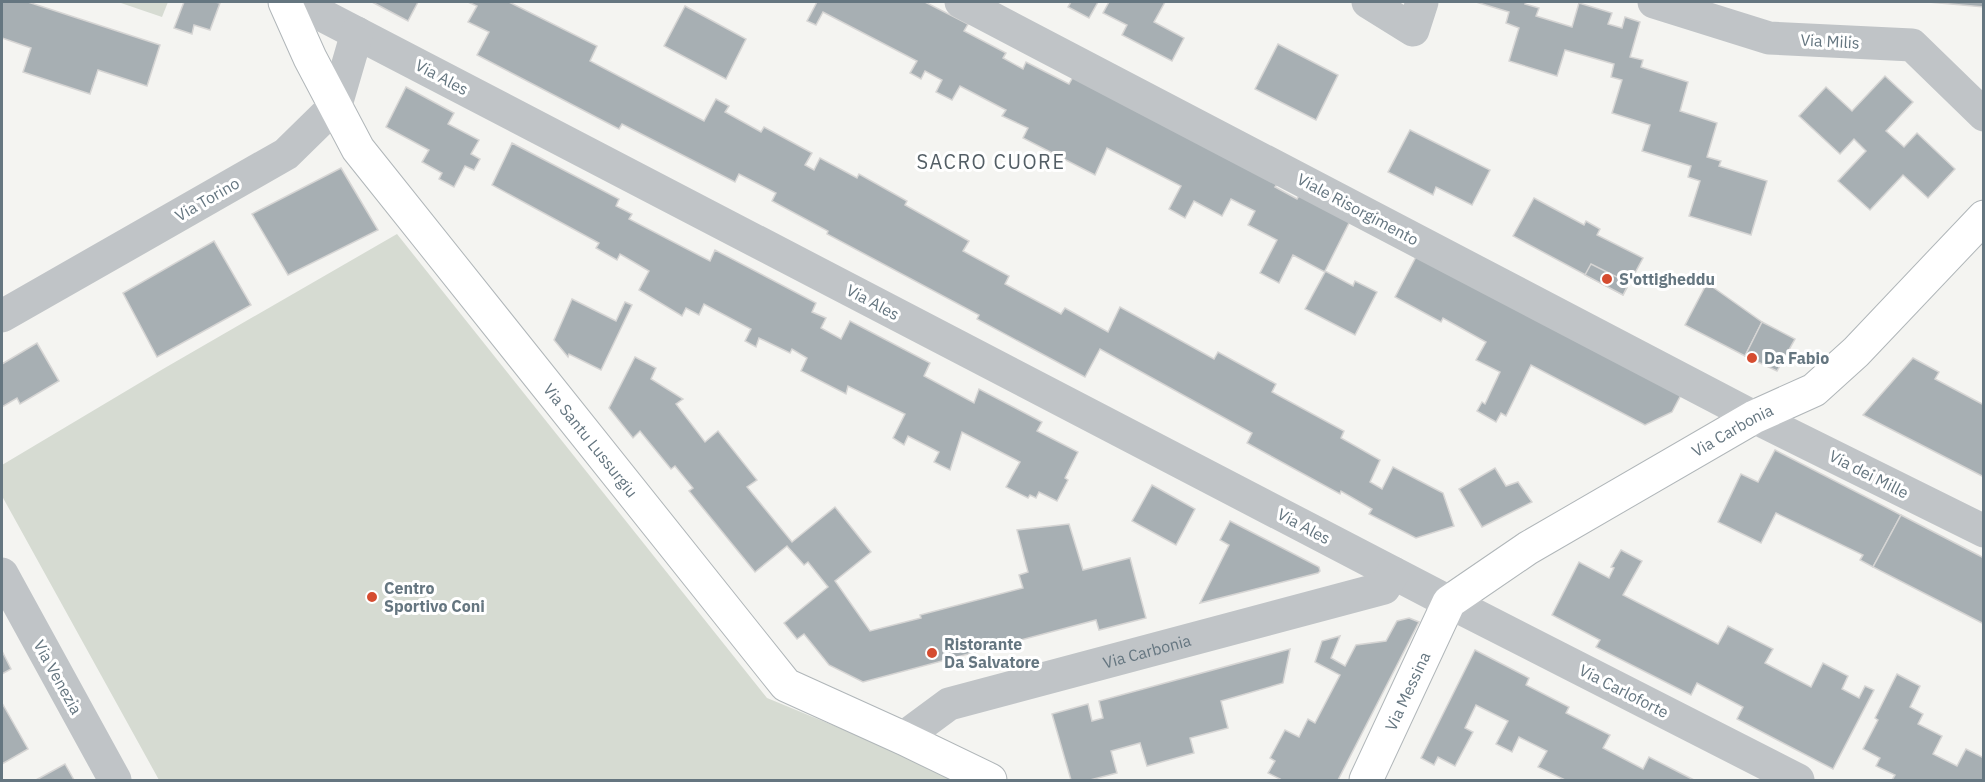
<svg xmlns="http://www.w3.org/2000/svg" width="1985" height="782" viewBox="0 0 1985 782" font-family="'IBM Plex Sans',sans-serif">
	<rect width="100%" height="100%" fill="#f4f4f1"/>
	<g fill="#d6dbd2">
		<path d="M118 2H168L162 17Z"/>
		<path d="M397 234 767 698 951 774 946 780H159L2 496V465L163 369Z"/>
	</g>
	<g fill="#a7afb3" stroke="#d6d5d4" stroke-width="1.5">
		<path d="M2 2H28L160 45 147 86 98 70 90 94 23 72 31 48 2 38Z"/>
		<path d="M184 2H215L220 3 210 30 194 25 192 34 174 28Z"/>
		<path d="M372 2H418L408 21Z"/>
		<path d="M468 2H509L597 46 590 61 704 121 716 99 729 106 725 112 761 132 764 127 812 153 805 165 814 170 820 158 857 178 859 174 907 201 905 205 969 241 963 251 1009 276 1005 284 1061 314 1065 308 1108 332 1120 307 1214 359 1218 352 1276 384 1272 392 1344 431 1341 438 1380 460 1370 482 1382 489 1393 467 1443 493 1454 526 1416 538 1369 514 1372 509 1341 491 1340 494 1247 443 1252 433 1100 349 1085 377 977 319 979 315 827 234 828 231 772 201 776 193 739 174 735 182 622 124 619 129 477 55 489 32 468 22 477 6Z"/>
		<path d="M817 2H925L968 24 964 31 1006 53 1003 58 1023 69 1026 62 1069 84 1073 77 1278 183 1275 187 1297 199 1300 194 1350 221 1325 271 1353 286 1355 281 1377 292 1355 335 1305 309 1325 272 1293 255 1279 283 1260 273 1277 240 1248 225 1255 211 1231 199 1222 216 1194 201 1185 218 1169 209 1181 186 1107 148 1095 175 1023 138 1028 128 1002 116 1006 110 960 86 952 100 936 92 942 80 925 71 921 79 910 73 917 61 823 12 816 25 807 21Z"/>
		<path d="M1071 2H1098L1089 18 1068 7Z"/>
		<path d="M1109 2H1165L1154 22 1184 38 1172 61 1122 35 1127 25 1103 13Z"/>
		<path d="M1476 2H1526L1525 4 1539 8 1536 16 1572 27 1579 3 1612 13 1608 24 1622 28 1625 17 1640 22 1630 57 1643 60 1641 67 1688 82 1680 111 1717 123 1707 157 1721 161 1719 166 1767 181 1751 235 1689 216 1700 181 1688 177 1691 166 1642 151 1650 125 1612 113 1622 80 1611 77 1614 64 1565 50 1557 76 1509 61 1519 28 1506 23 1509 12Z"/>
		<path d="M1928 2H1984V7Z"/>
		<path d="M685 6 746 39 726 79 664 46Z"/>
		<path d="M1278 44 1338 75 1316 120 1255 89Z"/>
		<path d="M1885 76 1913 102 1886 131 1904 147 1917 133 1955 169 1928 198 1903 175 1870 210 1838 181 1866 151 1854 139 1840 154 1799 116 1826 87 1852 111Z"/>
		<path d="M406 87 454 113 448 124 479 140 471 154 480 159 474 170 465 166 454 187 439 179 442 173 422 162 429 150 386 127Z"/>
		<path d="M1410 130 1490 170 1472 205 1436 187 1433 195 1388 172Z"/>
		<path d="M512 143 619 199 616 206 632 214 629 219 710 261 715 250 816 303 812 312 826 318 821 328 841 339 850 321 930 363 924 376 974 403 979 389 1042 422 1037 431 1078 452 1065 478 1068 480 1057 501 1039 492 1036 498 1030 495 1028 498 1006 487 1020 462 962 432 950 470 934 462 939 452 908 436 904 445 893 438 905 414 848 386 846 394 801 371 807 358 792 349 790 353 759 338 756 347 745 341 751 329 704 304 699 315 686 308 682 316 639 290 649 271 620 254 617 260 596 248 599 243 492 185Z"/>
		<path d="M341 168 378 230 288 275 252 214Z"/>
		<path d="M1534 198 1584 225 1586 221 1600 229 1597 235 1643 258 1623 295 1513 236Z"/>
		<path d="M214 241 251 305 157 357 123 293Z"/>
		<path d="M1417 255 1683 391 1672 412 1645 425 1531 365 1506 416 1501 413 1496 422 1477 411 1482 402 1485 404 1500 372 1476 360 1486 342 1443 318 1441 322 1395 297Z"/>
		<path d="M1591 264 1629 283 1623 295 1585 275Z"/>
		<path d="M1707 283 1762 322 1745 356 1685 325Z"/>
		<path d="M572 299 616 321 625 302 632 305 601 370 569 354 568 357 554 340Z"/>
		<path d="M1762 322 1795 339 1777 371 1745 356Z"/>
		<path d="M37 343 59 381 20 404 17 398 2 407V364Z"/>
		<path d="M635 357 656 368 651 379 683 399 676 404 705 442 718 431 757 480 747 487 792 542 835 507 871 552 835 581 870 631 921 618 920 615 1023 588 1019 575 1028 572 1017 530 1069 524 1083 570 1130 558 1146 618 1099 630 1096 620 863 682 829 665 804 634 797 639 784 623 828 587 808 562 804 565 787 546 755 572 689 491 693 488 675 466 671 469 640 431 633 438 609 408Z"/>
		<path d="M1913 358 1939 372 1935 379 1984 405V477L1863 415Z"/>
		<path d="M1775 450 1901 515 1873 567 1860 560 1863 555 1776 513 1761 543 1718 522 1741 474 1758 482Z"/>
		<path d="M1495 468 1506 486 1518 482 1532 502 1482 527 1459 489Z"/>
		<path d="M1152 485 1195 509 1176 545 1132 521Z"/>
		<path d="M1901 515 1984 558V624L1873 567Z"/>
		<path d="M1230 521 1319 567 1320 571 1318 573 1200 603 1229 545 1220 540Z"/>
		<path d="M1621 550 1642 561 1623 595 1718 644 1728 626 1773 649 1765 663 1811 687 1823 663 1848 676 1842 689 1859 698 1865 686 1874 690 1833 769 1737 719 1743 707 1697 683 1691 695 1596 647 1600 640 1552 615 1579 562 1609 578 1614 568 1611 567Z"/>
		<path d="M1409 618 1419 622 1338 780H1279L1280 779 1268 773 1275 761 1270 758 1285 730 1299 737 1308 719 1315 723 1340 675 1315 662 1322 641 1340 636 1331 658 1345 666 1356 645 1386 641 1397 621Z"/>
		<path d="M1290 649 1283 683 1221 701 1228 728 1190 738 1194 753 1147 766 1140 743 1111 751 1117 773 1090 780H1071L1052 714 1088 704 1092 721 1103 718 1099 701Z"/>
		<path d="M1475 650 1529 678 1526 685 1569 707 1566 713 1610 735 1603 748 1643 769 1649 757 1694 780H1565L1538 767 1547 751 1519 737 1512 752 1496 744 1508 721 1476 705 1465 728 1473 732 1455 766 1438 757 1434 765 1421 758Z"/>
		<path d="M2 651 11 669 2 674Z"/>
		<path d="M1897 674 1920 686 1910 707 1923 714 1918 724 1942 736 1933 754 1957 766 1966 749 1984 758V780H1892L1895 775 1876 766 1880 758 1863 749 1878 720 1875 718Z"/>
		<path d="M2 703 28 749 2 764Z"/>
		<path d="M65 764 74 780H36Z"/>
	</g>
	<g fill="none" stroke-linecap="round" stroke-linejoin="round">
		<g stroke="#b0b6b9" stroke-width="35">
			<g id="secondary">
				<path id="s2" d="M285 2 310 58 358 149 786 685 903 738 990 780"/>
				<path id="s3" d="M1366 780 1449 602 1528 548 1754 417 1814 390 1856 352 1984 217"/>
			</g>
		</g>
		<g stroke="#c0c4c7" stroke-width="33">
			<path d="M297 2 1449 602 1798 780"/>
			<path d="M961 2 1754 417 1984 531"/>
			<path d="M1368 2 1413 30 1422 2"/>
			<path d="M1654 2 1769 38 1912 45 1984 115"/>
			<path d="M2 316 286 154 336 105 357 33"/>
			<path d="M2 574 115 780"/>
			<path id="s1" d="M903 738 949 704 1384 588 1393 573"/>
		</g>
		<use href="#secondary" stroke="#fff" stroke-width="33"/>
	</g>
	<g fill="#d54c30" stroke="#fff" stroke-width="2">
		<circle cx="1607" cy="279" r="6"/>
		<circle cx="1752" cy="358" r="6"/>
		<circle cx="372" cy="597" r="6"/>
		<circle cx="932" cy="653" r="6"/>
	</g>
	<g text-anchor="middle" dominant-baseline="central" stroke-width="6" stroke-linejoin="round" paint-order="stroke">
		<g font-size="16" fill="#657680" stroke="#fff">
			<text transform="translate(1830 41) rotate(3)">Via Milis</text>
			<text transform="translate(442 77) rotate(28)">Via Ales</text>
			<text transform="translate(207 199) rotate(-30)">Via Torino</text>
			<text transform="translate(1358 209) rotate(28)">Viale Risorgimento</text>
			<text transform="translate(873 302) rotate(28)">Via Ales</text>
			<text stroke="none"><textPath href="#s3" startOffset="528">Via Carbonia</textPath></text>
			<text stroke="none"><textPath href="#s2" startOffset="537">Via Santu Lussurgiu</textPath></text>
			<text transform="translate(1869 474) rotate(27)">Via dei Mille</text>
			<text transform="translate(1304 526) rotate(28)">Via Ales</text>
			<text stroke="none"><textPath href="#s1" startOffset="262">Via Carbonia</textPath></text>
			<text transform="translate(58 677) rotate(61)">Via Venezia</text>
			<text stroke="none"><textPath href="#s3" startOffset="98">Via Messina</textPath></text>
			<text transform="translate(1624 691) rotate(27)">Via Carloforte</text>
		</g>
		<g font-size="16" font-weight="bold" fill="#657680" stroke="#fff" text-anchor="start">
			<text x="1619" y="279">S'ottigheddu</text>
			<text x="1764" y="358">Da Fabio</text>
			<text x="384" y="588">Centro<tspan x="384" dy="18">Sportivo Coni</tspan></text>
			<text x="944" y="644">Ristorante<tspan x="944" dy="18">Da Salvatore</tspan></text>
		</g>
		<g font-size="20" letter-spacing="1.5" fill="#535e65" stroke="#fff">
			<text x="991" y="161">SACRO CUORE</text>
		</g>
	</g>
	<rect width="1985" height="782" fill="none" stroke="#657680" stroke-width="6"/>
</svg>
